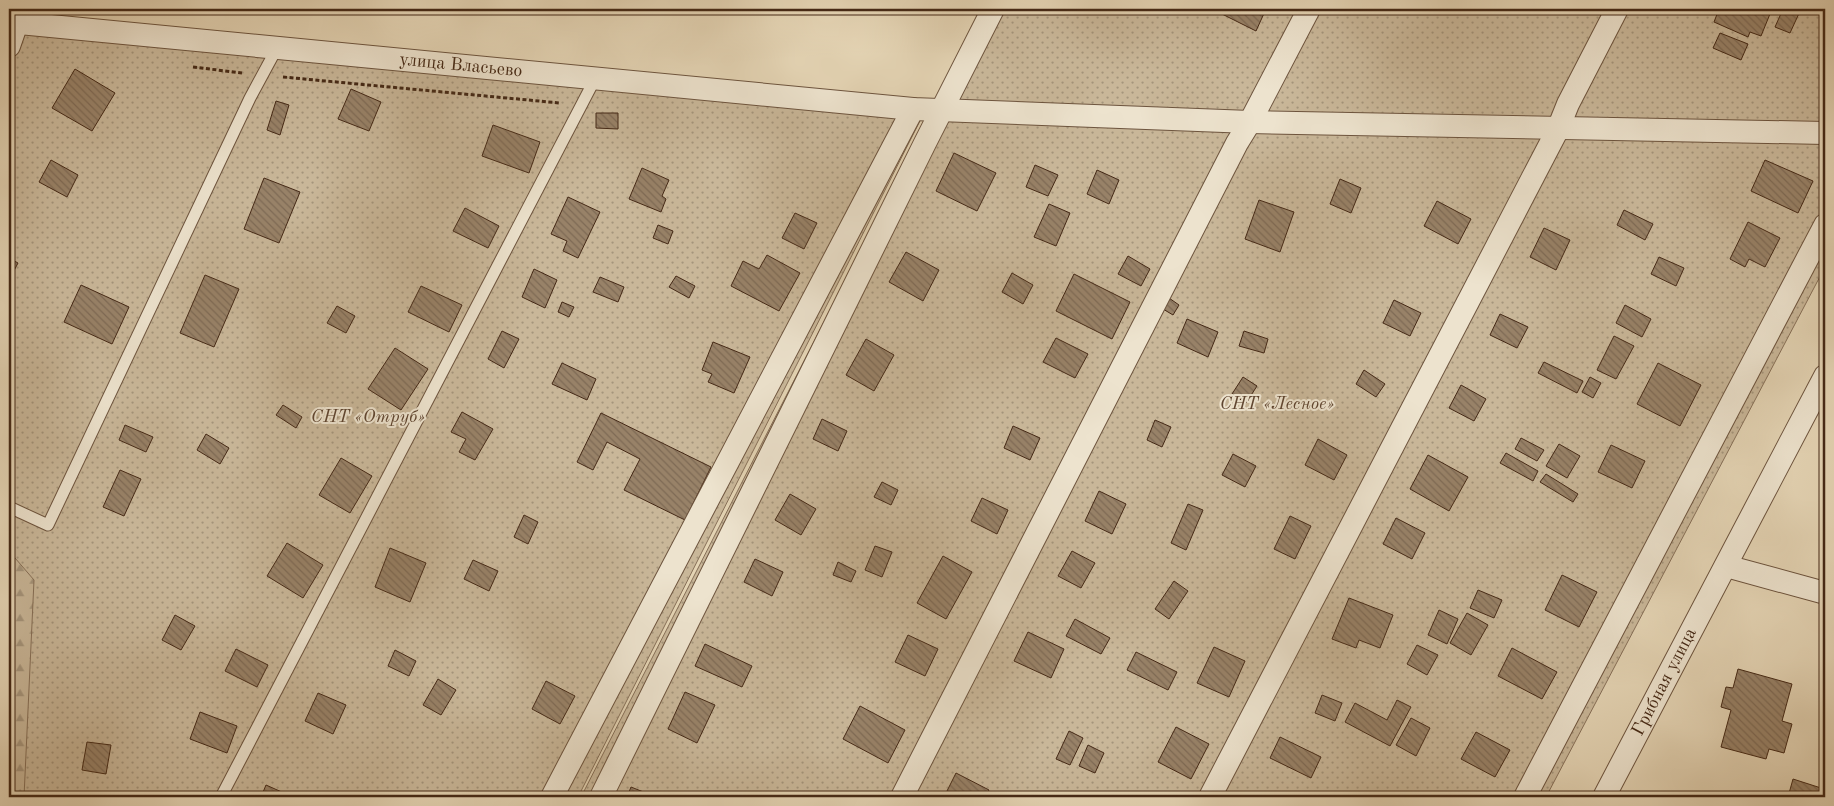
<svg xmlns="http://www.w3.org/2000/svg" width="1834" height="806" viewBox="0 0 1834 806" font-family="'Old Standard TT',serif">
	<defs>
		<pattern id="grass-dots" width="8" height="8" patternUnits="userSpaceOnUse" patternTransform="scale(1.25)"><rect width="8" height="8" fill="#c9b799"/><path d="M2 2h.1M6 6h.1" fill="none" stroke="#a5957c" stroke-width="1.8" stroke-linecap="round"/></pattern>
		<pattern id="forest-firs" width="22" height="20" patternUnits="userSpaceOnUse" patternTransform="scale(1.25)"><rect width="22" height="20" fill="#c9b799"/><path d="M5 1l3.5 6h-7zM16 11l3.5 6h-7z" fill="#a5957c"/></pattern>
		<pattern id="building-back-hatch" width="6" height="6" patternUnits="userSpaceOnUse" patternTransform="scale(1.25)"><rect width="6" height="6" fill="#988268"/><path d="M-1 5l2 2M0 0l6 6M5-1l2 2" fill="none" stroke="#7e6a55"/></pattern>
	</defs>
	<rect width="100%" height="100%" fill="#e4d4b4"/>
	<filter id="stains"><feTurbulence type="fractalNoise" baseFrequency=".004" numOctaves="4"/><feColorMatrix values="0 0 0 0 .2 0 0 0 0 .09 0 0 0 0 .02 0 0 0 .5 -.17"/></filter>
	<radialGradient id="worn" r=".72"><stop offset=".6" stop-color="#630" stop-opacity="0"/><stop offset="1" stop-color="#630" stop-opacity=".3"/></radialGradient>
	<g fill="url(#grass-dots)" stroke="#877058">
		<path d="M984 9H1825V267L1546 797H581Z"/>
		<path d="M9 22 924 113 578 797H9Z"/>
	</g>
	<path fill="url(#forest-firs)" stroke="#877058" d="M9 551 34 580 24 797H9Z"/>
	<g fill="url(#building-back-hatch)" stroke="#452916">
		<path d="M1224 9H1266L1256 31 1222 14Z"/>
		<path d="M1719 9H1744L1750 11 1751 9H1772L1761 36 1750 32 1748 37 1714 22Z"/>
		<path d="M1783 9H1801L1790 33 1775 27Z"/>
		<path d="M1720 33 1748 44 1741 60 1713 48Z"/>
		<path d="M75 69 115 93 92 131 52 108Z"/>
		<path d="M351 89 381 102 369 131 338 119Z"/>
		<path d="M276 101 289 105 280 135 267 130Z"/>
		<path d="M596 113H618V129L596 128Z"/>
		<path d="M493 125 540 142 529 173 482 156Z"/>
		<path d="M954 153 996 173 977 211 936 191Z"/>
		<path d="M51 160 78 175 67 197 39 182Z"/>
		<path d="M1765 160 1813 181 1798 213 1751 191Z"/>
		<path d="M1035 165 1058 175 1048 196 1026 187Z"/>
		<path d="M642 168 669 180 662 196 666 199 661 212 629 199Z"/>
		<path d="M1097 170 1119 180 1109 204 1087 194Z"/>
		<path d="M264 178 300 192 279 243 244 229Z"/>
		<path d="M1340 179 1361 188 1351 213 1330 204Z"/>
		<path d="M568 197 600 212 578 258 563 251 567 241 551 234Z"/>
		<path d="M1259 200 1294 212 1280 252 1245 239Z"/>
		<path d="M1437 201 1471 219 1458 244 1424 226Z"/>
		<path d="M1049 204 1070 213 1056 246 1034 237Z"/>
		<path d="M465 208 499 226 488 248 453 231Z"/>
		<path d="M1624 210 1653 224 1645 240 1617 225Z"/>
		<path d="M795 213 817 223 804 249 782 238Z"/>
		<path d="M1748 222 1780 238 1765 267 1749 259 1745 267 1730 259Z"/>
		<path d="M658 225 673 231 668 244 653 238Z"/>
		<path d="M1544 228 1570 240 1556 270 1530 257Z"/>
		<path d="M906 252 939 270 923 301 889 282Z"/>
		<path d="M767 255 800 273 779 311 731 286 743 261 759 269Z"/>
		<path d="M1128 256 1150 269 1141 286 1118 274Z"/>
		<path d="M1659 257 1684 268 1676 286 1651 274Z"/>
		<path d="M9 258 18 263 9 280Z"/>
		<path d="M534 269 557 280 545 308 522 297Z"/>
		<path d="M1012 273 1033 285 1023 304 1002 292Z"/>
		<path d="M1074 274 1130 302 1112 339 1056 311Z"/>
		<path d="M205 275 239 289 214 347 180 333Z"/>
		<path d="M676 276 695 286 689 298 669 287Z"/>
		<path d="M600 277 624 287 618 302 593 292Z"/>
		<path d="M81 285 129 307 112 344 64 322Z"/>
		<path d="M421 286 462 305 449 332 408 312Z"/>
		<path d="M1169 298 1179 305 1173 315 1163 309Z"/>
		<path d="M1394 300 1421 313 1410 336 1383 323Z"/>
		<path d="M562 302 574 307 569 317 558 312Z"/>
		<path d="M1625 305 1651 319 1642 337 1616 323Z"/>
		<path d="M337 306 355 316 346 333 327 323Z"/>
		<path d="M1500 314 1528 327 1517 348 1490 335Z"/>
		<path d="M1187 319 1218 332 1208 357 1177 343Z"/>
		<path d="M502 331 519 339 504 368 488 359Z"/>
		<path d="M1244 331 1268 339 1264 353 1239 346Z"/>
		<path d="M1614 336 1634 346 1616 379 1597 370Z"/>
		<path d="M1056 338 1088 354 1075 378 1043 362Z"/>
		<path d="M866 339 894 355 874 391 846 375Z"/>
		<path d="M713 342 750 357 734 393 708 382 712 374 702 370Z"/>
		<path d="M395 348 428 369 401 410 368 389Z"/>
		<path d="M1544 362 1583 381 1577 393 1538 373Z"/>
		<path d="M562 363 596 379 587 400 552 384Z"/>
		<path d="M1658 363 1701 385 1680 426 1637 404Z"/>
		<path d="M1364 370 1385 384 1376 397 1356 384Z"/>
		<path d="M1243 377 1257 386 1246 403 1232 394Z"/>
		<path d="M1590 377 1601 383 1593 398 1582 392Z"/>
		<path d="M1461 385 1486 399 1474 421 1449 408Z"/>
		<path d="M283 405 302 417 296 428 276 415Z"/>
		<path d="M462 412 493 429 475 460 459 452 466 439 451 432Z"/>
		<path d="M601 413 711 467 685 520 624 490 640 459 607 442 593 470 577 462Z"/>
		<path d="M822 419 847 431 838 451 813 439Z"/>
		<path d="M1155 420 1171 427 1162 447 1147 440Z"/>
		<path d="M125 425 153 437 146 452 119 440Z"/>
		<path d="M1013 426 1040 438 1030 460 1004 448Z"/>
		<path d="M206 434 229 448 220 464 197 450Z"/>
		<path d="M1521 438 1544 450 1537 461 1515 449Z"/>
		<path d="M1318 439 1347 455 1334 480 1305 465Z"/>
		<path d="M1559 444 1580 456 1567 478 1546 466Z"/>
		<path d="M1611 445 1645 461 1632 488 1598 472Z"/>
		<path d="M1506 453 1538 471 1533 481 1500 463Z"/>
		<path d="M1233 454 1256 466 1245 487 1222 475Z"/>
		<path d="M1428 455 1468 477 1449 511 1410 489Z"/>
		<path d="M341 458 372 476 350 513 319 495Z"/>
		<path d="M120 470 141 479 124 516 103 507Z"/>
		<path d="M1546 474 1578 494 1573 502 1540 482Z"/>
		<path d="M882 482 898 490 891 505 874 497Z"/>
		<path d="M1099 491 1126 504 1112 534 1085 521Z"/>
		<path d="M790 494 816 509 801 535 775 520Z"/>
		<path d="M982 498 1008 510 997 534 971 521Z"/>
		<path d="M1188 504 1203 510 1186 550 1171 543Z"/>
		<path d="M524 515 538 522 528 544 514 537Z"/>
		<path d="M1290 516 1311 526 1295 559 1274 549Z"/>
		<path d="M1396 518 1425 533 1412 559 1383 544Z"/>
		<path d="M287 543 323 565 303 598 267 576Z"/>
		<path d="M875 546 892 552 882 577 865 570Z"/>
		<path d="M390 548 426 563 410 602 375 587Z"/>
		<path d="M1072 551 1095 563 1081 588 1058 576Z"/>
		<path d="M943 556 972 572 946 619 917 603Z"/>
		<path d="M755 559 783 572 772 596 744 582Z"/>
		<path d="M473 560 498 571 489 591 464 579Z"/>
		<path d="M838 562 856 571 851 582 833 575Z"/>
		<path d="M1562 575 1597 592 1579 627 1545 610Z"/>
		<path d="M1174 581 1188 591 1169 619 1155 609Z"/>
		<path d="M1478 590 1502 600 1494 618 1470 608Z"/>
		<path d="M1349 598 1393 615 1380 648 1359 640 1356 648 1332 639Z"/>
		<path d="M1439 610 1458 619 1447 644 1428 635Z"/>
		<path d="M1467 613 1488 625 1471 655 1450 643Z"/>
		<path d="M175 615 195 626 181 650 162 640Z"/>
		<path d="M1075 619 1110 638 1101 654 1066 636Z"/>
		<path d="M1028 632 1064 649 1051 678 1014 661Z"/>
		<path d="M908 635 938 649 925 676 895 662Z"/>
		<path d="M705 644 752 666 742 687 695 666Z"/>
		<path d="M1417 645 1438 655 1427 675 1407 664Z"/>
		<path d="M1214 647 1245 661 1229 697 1197 683Z"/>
		<path d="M1512 648 1557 672 1542 699 1498 676Z"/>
		<path d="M236 649 268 665 257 687 225 671Z"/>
		<path d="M395 650 416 661 409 676 388 666Z"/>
		<path d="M1136 652 1177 672 1168 690 1127 670Z"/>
		<path d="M1738 669 1792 684 1782 721 1792 724 1784 753 1769 749 1766 759 1721 747 1731 710 1721 707 1726 687 1733 688Z"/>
		<path d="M438 679 456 690 441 715 423 705Z"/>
		<path d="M546 681 575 696 560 724 532 709Z"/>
		<path d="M685 692 715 705 697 743 668 729Z"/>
		<path d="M318 693 346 705 333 734 305 721Z"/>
		<path d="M1322 695 1342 703 1335 721 1315 713Z"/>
		<path d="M1397 700 1411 707 1390 746 1345 722 1355 703 1387 720Z"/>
		<path d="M860 706 905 730 888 763 843 739Z"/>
		<path d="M200 712 237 726 227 753 190 739Z"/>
		<path d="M1411 718 1430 728 1416 756 1396 745Z"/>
		<path d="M1176 727 1209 744 1191 779 1158 762Z"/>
		<path d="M1069 731 1083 738 1070 765 1056 759Z"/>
		<path d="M1476 732 1510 750 1495 777 1461 759Z"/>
		<path d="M1280 737 1321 757 1311 778 1270 758Z"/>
		<path d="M87 742 111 745 106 774 82 770Z"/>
		<path d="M1088 745 1104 753 1095 773 1079 766Z"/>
		<path d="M956 773 989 790 985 797H944Z"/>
		<path d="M1793 779 1821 788 1818 797H1788Z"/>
		<path d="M266 785 293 797H261Z"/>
		<path d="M631 787 656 797H627Z"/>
	</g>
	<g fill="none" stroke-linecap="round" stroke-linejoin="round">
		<g stroke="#6d543e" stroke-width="13">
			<g id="service">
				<path d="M9 507 48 525 250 98 277 48"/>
				<path d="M221 797 595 79"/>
			</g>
		</g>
		<g stroke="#6d543e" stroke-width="24">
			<g id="minor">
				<path id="s1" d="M9 22 913 109 1250 122 1825 133"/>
				<path d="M9 46 17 23"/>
				<path d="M1726 566 1825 593"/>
				<path d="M552 797 913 109"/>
				<path d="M601 797 925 143 993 9"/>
				<path d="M902 797 1237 143 1250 122 1309 9"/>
				<path d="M1210 797 1558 129 1568 104 1617 9"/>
				<path d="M1525 797 1825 225"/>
				<path id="s2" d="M1604 797 1825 376"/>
			</g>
		</g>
		<g stroke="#452916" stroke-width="3" stroke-dasharray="4 2.5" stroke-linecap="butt">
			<path d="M193 67 242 73"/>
			<path d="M283 77 560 103"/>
		</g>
		<use href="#service" stroke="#ede3ce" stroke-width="11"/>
		<use href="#minor" stroke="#ede3ce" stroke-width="22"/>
	</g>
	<g text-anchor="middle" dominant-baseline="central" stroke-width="4" stroke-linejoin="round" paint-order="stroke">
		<g font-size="18" fill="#452916" stroke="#ede3ce">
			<text stroke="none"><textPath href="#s1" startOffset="454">улица Власьево</textPath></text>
			<text stroke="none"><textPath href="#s2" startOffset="130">Грибная улица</textPath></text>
		</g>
		<g font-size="18" font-style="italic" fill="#5f4530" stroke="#ede3ce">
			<text x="1277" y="404">СНТ «Лесное»</text>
			<text x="368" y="417">СНТ «Отруб»</text>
		</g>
	</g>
	<rect width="1834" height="806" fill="none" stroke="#e4d4b4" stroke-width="30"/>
	<rect x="10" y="10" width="1814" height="786" fill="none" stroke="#452916" stroke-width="2.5"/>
	<rect x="15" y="15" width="1804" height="776" fill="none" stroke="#452916"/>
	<rect width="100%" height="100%" filter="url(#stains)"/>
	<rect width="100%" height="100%" fill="url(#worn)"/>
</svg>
